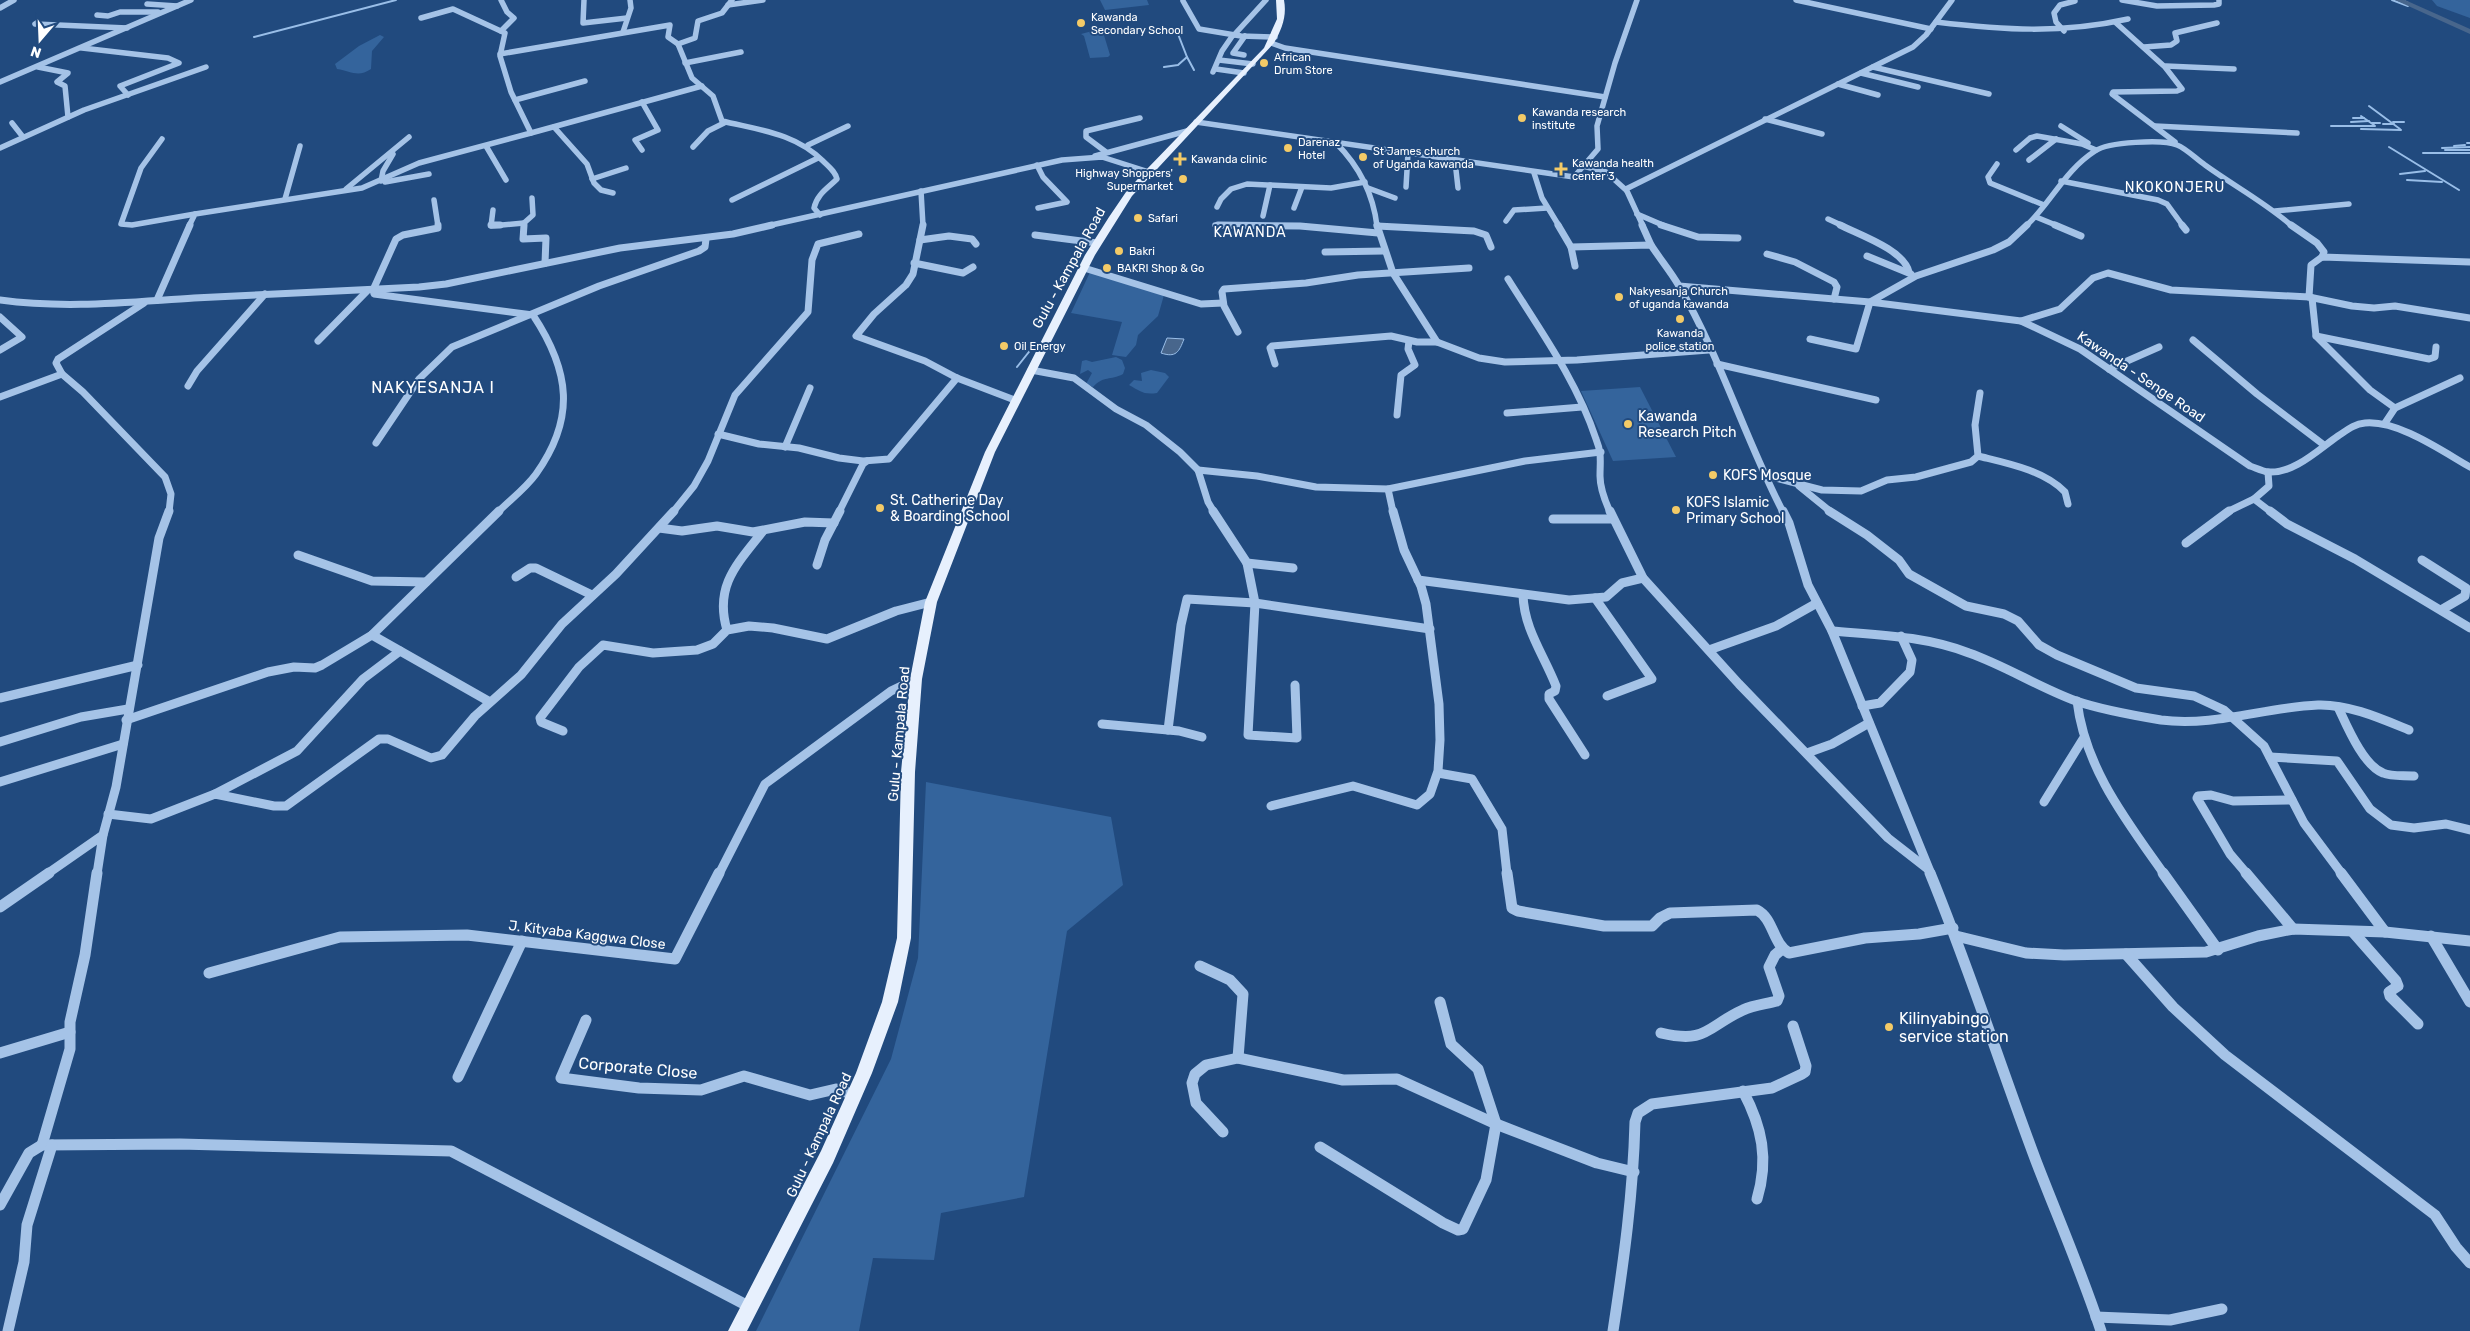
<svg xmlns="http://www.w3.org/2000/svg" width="2470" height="1331" viewBox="0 0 2470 1331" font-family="Rubik,sans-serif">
	<rect width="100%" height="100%" fill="#214a7e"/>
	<g fill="#34649c">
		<path d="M1100 0H1147L1149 5 1105 10Z"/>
		<path d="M2432 0H2470V18L2437 6Z"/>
		<path d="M1096 30 1103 32 1110 55 1108 57 1090 58 1084 36 1081 34Z"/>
		<path d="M380 35 384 37 372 51 371 69C358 78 351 71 337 69L335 64 359 46Z"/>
		<path d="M1091 270 1164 295 1158 316 1138 335 1136 345 1126 357 1112 355 1122 322 1071 313Z"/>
		<path d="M1116 357 1122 360 1125 368 1123 374C1110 381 1104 375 1093 387L1086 384 1092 373 1088 370 1080 374 1082 361 1086 360 1092 362Z"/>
		<path d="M1151 370 1165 373 1169 377 1157 393C1143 395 1140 391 1129 385L1134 380 1142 381 1141 373Z"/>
		<path d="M1640 387 1676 457 1613 461 1581 391Z"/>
		<path d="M926 782 1111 817 1123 885 1067 931 1024 1197 941 1213 934 1260 873 1258 859 1331H756L891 1059 918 958Z"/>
	</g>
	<path fill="#48668c" stroke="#99bee8" d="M1167 338 1184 339C1179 352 1176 358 1161 353Z"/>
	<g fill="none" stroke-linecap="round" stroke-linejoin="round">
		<g stroke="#99bee8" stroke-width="2">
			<path d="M2392 0 2408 6"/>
			<path d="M2402 0 2408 3H2405"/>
			<path d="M254 37 396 0"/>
			<path d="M1187 57 1194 70"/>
			<path d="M1164 67 1178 65 1187 57 1178 34"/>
			<path d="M2369 106 2400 129"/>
			<path d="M2361 116 2374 125"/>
			<path d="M2353 118H2364"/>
			<path d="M2351 122 2369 121"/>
			<path d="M2393 122H2404"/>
			<path d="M2372 123H2380"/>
			<path d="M2383 124H2394"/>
			<path d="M2331 126H2375"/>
			<path d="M2361 129 2401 130"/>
			<path d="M2467 143H2470"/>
			<path d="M2389 147 2459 190"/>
			<path d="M2456 147 2454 146 2465 145"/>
			<path d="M2442 148 2470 147"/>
			<path d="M2445 150H2470"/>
			<path d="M2423 153H2470"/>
			<path d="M2400 174 2425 171"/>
			<path d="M2407 180 2442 182"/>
			<path d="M1017 367 1032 348"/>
		</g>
		<path fill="#48668c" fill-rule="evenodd" d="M2395 0H2405L2470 29V34Z"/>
		<g stroke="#a5c3e7" stroke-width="5.5">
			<path d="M501 0 507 12 514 18 501 31"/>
			<path d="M584 0 583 23 627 18"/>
			<path d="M1796 0 1931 29"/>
			<path d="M2122 0 2157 6 2214 5 2219 4V0"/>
			<path d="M1183 1 1199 29 1241 36 1275 37"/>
			<path d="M147 4 177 6"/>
			<path d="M728 5 763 0"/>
			<path d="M0 8 14 0"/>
			<path d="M97 15 108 16 120 12H158"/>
			<path d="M38 22 35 24 127 28"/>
			<path d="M1936 22C2003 30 2061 34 2128 19"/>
			<path d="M2115 22 2165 67 2182 89 2177 91 2113 92 2112 94 2175 142"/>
			<path d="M2064 31 2056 22 2054 13 2060 5 2075 1"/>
			<path d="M623 32 631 8 630 0"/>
			<path d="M1234 35 1266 0"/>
			<path d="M1271 43 1285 48 1605 97"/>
			<path d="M678 44 695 38 698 21 722 13 732 0"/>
			<path d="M2144 47 2171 45 2177 41 2175 33 2217 23"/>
			<path d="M82 48 168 58 179 63 120 86 128 95"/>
			<path d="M500 54 670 25 668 37 678 44 692 78 713 96 722 121C759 130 795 133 823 161 829 167 835 171 837 179 828 188 817 194 814 208L820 215"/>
			<path d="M1244 55 1233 53 1245 36"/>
			<path d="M1219 60 1253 64"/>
			<path d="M685 63 741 52"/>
			<path d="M2166 66 2234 69"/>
			<path d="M38 67 68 73 57 82 65 86 68 117"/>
			<path d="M1873 67 1989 94"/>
			<path d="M1216 69 1244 73"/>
			<path d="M1213 72 1222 51 1233 35"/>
			<path d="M1861 73 1918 87"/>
			<path d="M0 82 191 0"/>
			<path d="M1838 84 1878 95"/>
			<path d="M515 100 585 81"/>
			<path d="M642 102 658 130 635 140 642 150"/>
			<path d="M1765 119 1822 134"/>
			<path d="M1196 122 1574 177 1598 149 1597 126 1615 63 1637 0"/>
			<path d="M12 123 23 137"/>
			<path d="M2061 126 2088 143"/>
			<path d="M2155 126 2297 133"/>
			<path d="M554 127 587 164 594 183 601 190 613 193"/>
			<path d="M531 133 702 86"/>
			<path d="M162 139 141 168 121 224 132 225 195 214"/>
			<path d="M1336 143C1359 166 1373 193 1377 226"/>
			<path d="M808 145 848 126"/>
			<path d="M486 146 506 180"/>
			<path d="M693 147 708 131 724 123"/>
			<path d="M0 148 84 110 206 67"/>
			<path d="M2016 150 2030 138 2037 136 2082 144 2096 150"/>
			<path d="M1106 152 1086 137V131L1140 118"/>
			<path d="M1095 156 1187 131"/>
			<path d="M2029 160 2056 139"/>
			<path d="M1458 161 1456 170 1458 188"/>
			<path d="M1997 164 1988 177 1990 183 2044 205"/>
			<path d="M1037 165 1043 177 1067 202 1038 208"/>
			<path d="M1583 166 1606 172 1626 190"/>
			<path d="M1534 173 1542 198 1559 226"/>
			<path d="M592 179 626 168"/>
			<path d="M381 181 383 171 393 154"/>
			<path d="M2061 181 2158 200 2167 204 2183 226"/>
			<path d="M385 182 429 174"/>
			<path d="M1406 187 1408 153"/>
			<path d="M1368 188 1395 198"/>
			<path d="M346 189 409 137"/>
			<path d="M921 191 923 226"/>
			<path d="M285 199 300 146"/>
			<path d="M434 200 438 226"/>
			<path d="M732 200 818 158"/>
			<path d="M1217 207 1221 199 1231 189 1247 184 1331 188 1365 182"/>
			<path d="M1294 208 1302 187"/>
			<path d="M493 210 491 226 524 223"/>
			<path d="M2275 211 2349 204"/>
			<path d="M1637 214 1665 226"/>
			<path d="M1263 216 1270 185"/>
			<path d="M2036 217 2058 226"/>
			<path d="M1828 219 1843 226"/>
			<path d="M1506 221 1514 210 1547 208"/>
			<path d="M1215 225 1238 226"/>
			<path d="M189 226 195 214 362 188 419 163 531 133 511 92 500 56 505 33 453 9 421 18"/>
			<path d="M524 226V223L533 215 532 198"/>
			<path d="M767 226 1062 160 1102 157 1149 172"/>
			<path d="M1276 226H1305"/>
			<path d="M1377 226H1386"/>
			<path d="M1643 226 1626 189 1913 47 1926 35 1952 0"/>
			<path d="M2026 226C2051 203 2064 171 2095 151 2108 142 2163 139 2177 145 2187 149 2196 159 2205 165 2234 186 2266 203 2292 226"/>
		</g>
		<g stroke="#a5c3e7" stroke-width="7">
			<path d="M438 225V228L403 235 396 239 373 290 374 294 533 315C570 371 576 418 536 474 526 488 510 500 498 512"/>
			<path d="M491 225H500"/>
			<path d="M524 225 523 239 546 238 545 263"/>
			<path d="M923 225 913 274 906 285 874 314 856 336 925 361 957 378 1012 399 1014 402"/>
			<path d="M1218 225 1300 226 1378 233"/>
			<path d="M1377 225 1393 273 1437 342 1479 358 1505 362 1577 360 1709 350"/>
			<path d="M1558 225 1571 247 1651 245C1660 259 1671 272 1679 286 1721 358 1745 439 1783 512"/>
			<path d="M1642 225 1651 245"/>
			<path d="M1661 225 1698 237 1738 238"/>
			<path d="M1840 225C1860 235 1904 250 1909 272"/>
			<path d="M2055 225 2081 236"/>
			<path d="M2182 225 2186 230"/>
			<path d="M2291 225 2317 243 2324 252 2322 257"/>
			<path d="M1377 226 1474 231 1486 235 1491 247"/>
			<path d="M1035 235 1097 243"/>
			<path d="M920 240 949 236 972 239 976 244"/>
			<path d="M1571 247 1575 266"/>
			<path d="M1325 252 1384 251"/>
			<path d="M1767 254 1795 262 1834 282 1837 287 1834 299"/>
			<path d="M1867 256 1911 274"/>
			<path d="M914 263 963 273 973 267"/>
			<path d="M1084 268 1201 304 1223 303"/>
			<path d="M1508 279C1540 330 1577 381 1596 439 1602 454 1600 461 1600 476 1600 489 1605 501 1610 512"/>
			<path d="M1679 286 1870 302 2021 321 2080 349 2250 466C2256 468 2262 471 2268 472 2294 474 2319 449 2338 436 2347 430 2354 424 2365 423 2398 420 2442 451 2470 467"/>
			<path d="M2309 297 2352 306 2374 308 2395 306 2470 318"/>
			<path d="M2312 298 2316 336 2370 390 2395 408"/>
			<path d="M0 300C66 309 128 302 194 298 269 294 344 291 419 287L446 284 620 248 733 234 772 225"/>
			<path d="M157 300 190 225"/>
			<path d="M144 303 58 359 56 363 62 374 83 392 165 477 171 494 169 512"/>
			<path d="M0 317 22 337 0 350"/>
			<path d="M2021 321 2060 309 2093 278 2108 273 2171 290 2309 297 2311 265 2322 257 2470 262"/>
			<path d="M1238 332 1224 306 1222 292 1224 289 1306 283 1358 275 1469 268"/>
			<path d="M2316 336 2429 359 2435 357 2436 347"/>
			<path d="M1810 339 1856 349 1870 302 1916 276 1993 250 2009 242 2027 225"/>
			<path d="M2193 340 2257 394 2324 445"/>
			<path d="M318 341 368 290"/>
			<path d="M1275 364 1270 348 1272 346 1391 336 1417 342H1437"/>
			<path d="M1717 364 1876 400"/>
			<path d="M2109 369 2159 347"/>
			<path d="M1031 370 1074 378 1116 409 1146 425 1180 452 1198 470 1208 502 1214 512"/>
			<path d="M188 386 197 371 265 294"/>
			<path d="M0 397 62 374"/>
			<path d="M1507 413 1582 407"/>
			<path d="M1397 415 1401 375 1415 365 1408 349 1409 341"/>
			<path d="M2385 423 2395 408 2460 378"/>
			<path d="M718 434 759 444 799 448 839 458 863 461 889 459 957 378"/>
			<path d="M376 443 419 379 452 347 599 286 699 251 705 247 706 239"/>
			<path d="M785 447 810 388"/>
			<path d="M1978 456C2006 463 2044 470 2065 492L2068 504"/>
			<path d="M1198 470 1257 476 1316 487 1388 489 1525 461 1601 452"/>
			<path d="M2268 472 2269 486 2254 499 2271 512"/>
			<path d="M1764 475 1822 490 1861 491 1887 480 1916 477 1971 462 1978 456 1975 425 1980 393"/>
			<path d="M1799 486 1831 512"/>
			<path d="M1388 489 1393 512"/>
			<path d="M673 512 694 486 708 461 735 395 808 312 812 260 818 244 859 234"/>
			<path d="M839 512 863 464 867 461"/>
			<path d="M2227 512 2254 499"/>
		</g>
		<g stroke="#a5c3e7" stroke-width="9">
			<path d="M1213 511 1247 563 1293 568"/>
			<path d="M1610 511 1643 578 1739 684 1888 838 1929 870"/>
			<path d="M1783 511 1789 523 1808 585 1832 631 1931 874"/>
			<path d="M1829 511 1867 535 1899 560 1909 574 1966 606 2004 614 2018 621 2039 645 2057 655 2136 688 2194 696 2224 710 2264 746 2304 823 2342 874"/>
			<path d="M2270 511 2287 524 2355 559 2470 628"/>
			<path d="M1553 519H1613"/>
			<path d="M659 528 682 531 717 526 753 532 805 522 834 523"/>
			<path d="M2186 543 2229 511"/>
			<path d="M298 555 372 581 426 582"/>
			<path d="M2422 560 2466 588 2465 596 2441 610"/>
			<path d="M1247 563 1255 603 1248 735 1297 738 1295 685"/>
			<path d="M817 565 825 540 840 511"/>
			<path d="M516 577 530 568H536L592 595"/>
			<path d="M1418 580 1569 600 1606 597 1622 583 1643 578"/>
			<path d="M1523 595C1524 629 1544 655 1556 686L1555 691 1549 694V699L1585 755"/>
			<path d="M1595 598 1652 679 1607 696"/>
			<path d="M727 630C714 586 737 564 763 531"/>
			<path d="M1832 631C1879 635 1925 636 1969 653 2006 666 2040 688 2076 701 2099 709 2137 716 2161 720 2214 727 2266 707 2318 705 2349 704 2382 719 2409 730"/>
			<path d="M372 635 490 702"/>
			<path d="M1709 650 1776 626 1817 603"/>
			<path d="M0 698 138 665"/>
			<path d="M2077 701C2085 768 2126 820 2164 874"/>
			<path d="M1862 706 1880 703 1910 672 1912 660 1901 636"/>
			<path d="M2338 707C2347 726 2363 765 2383 773 2392 777 2404 775 2414 776"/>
			<path d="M126 720 268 672 294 667 315 668 322 665 372 635 499 511"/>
			<path d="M1102 724 1179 731 1202 737"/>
			<path d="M1168 730 1181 625 1187 599 1255 603 1430 629"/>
			<path d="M563 731 541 722 540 718 579 667 603 645 653 653 697 650 713 644 727 630 749 626 773 628 827 639 896 611 931 602"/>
			<path d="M0 742 81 717 128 709"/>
			<path d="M1807 753 1832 744 1869 723"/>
			<path d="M2270 757 2337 761 2370 809 2391 825 2414 828 2446 824 2470 830"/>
			<path d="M1438 773 1472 779 1502 829 1507 874"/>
			<path d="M0 782 123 744"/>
			<path d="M215 794 297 751 363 679 400 651"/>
			<path d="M2044 802 2083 739"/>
			<path d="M1271 806 1353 786 1417 805 1430 794 1438 771 1440 740 1439 704 1426 604 1421 586 1404 550 1393 511"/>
			<path d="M108 814 151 819 215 794 274 806H286L379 739H388L431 758 442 755 475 716 521 675 562 624 616 574 674 511"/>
			<path d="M47 874 103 835"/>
			<path d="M97 874 103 835 116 787 159 538 169 511"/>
			<path d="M719 874 765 784 891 691 916 679"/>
			<path d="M2247 874 2230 854 2197 798 2198 796 2211 795 2233 801 2292 800"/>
		</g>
		<g stroke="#a5c3e7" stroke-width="11">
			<path d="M1507 873 1512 908 1518 911 1604 926H1652L1660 918 1670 913 1757 910C1774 919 1772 943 1789 953L1865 938 1919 934 1953 928"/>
			<path d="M1930 873C1969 968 2000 1065 2036 1161 2058 1218 2082 1273 2101 1331"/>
			<path d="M2163 873 2218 950"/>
			<path d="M2246 873 2293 929"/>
			<path d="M2341 873 2385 932"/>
			<path d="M0 907 49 873"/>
			<path d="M2353 932 2396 981 2398 986 2389 992 2390 996 2418 1024"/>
			<path d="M1956 936 2026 953 2064 955 2206 952 2258 936 2293 929 2385 932 2470 941"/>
			<path d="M2431 936 2470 1002"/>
			<path d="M2126 954 2173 1007 2225 1055 2435 1215 2456 1247 2470 1263"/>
			<path d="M1200 966 1230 980 1243 994 1238 1058"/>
			<path d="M209 973 340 937 467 935 675 959 719 873"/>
			<path d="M586 1020 561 1078 639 1088 701 1090 744 1076 810 1095 836 1089 852 1094 853 1099"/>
			<path d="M1661 1033C1707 1044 1706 1027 1743 1010 1753 1005 1766 1004 1777 1001L1779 996 1769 967 1775 955 1782 949"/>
			<path d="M0 1053 70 1032"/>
			<path d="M458 1077 522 941"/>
			<path d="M1743 1091C1762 1127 1769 1159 1757 1199"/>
			<path d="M1223 1132 1196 1103 1192 1083 1195 1074 1206 1065 1238 1058 1343 1080 1397 1079 1496 1124 1597 1163 1634 1172"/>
			<path d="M42 1145 70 1049V1022L85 955 97 873"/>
			<path d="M1320 1147 1443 1223 1458 1230 1463 1229 1486 1180 1496 1124 1478 1069 1451 1044 1440 1002"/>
			<path d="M0 1205 29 1153 42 1145 180 1144 451 1151 750 1307"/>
			<path d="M2096 1317 2170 1320 2222 1309"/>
			<path d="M8 1331 24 1262 27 1225 52 1145"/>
			<path d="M1613 1331C1624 1259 1633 1195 1635 1122L1638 1113 1652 1104 1772 1088 1802 1074 1805 1072 1806 1066 1793 1026"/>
		</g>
		<path fill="#e7f0fd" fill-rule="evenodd" d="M1276 0H1284C1287 16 1282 29 1274 43L1132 196 1095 255 995 452 937 602 922 679 915 772 911 938 898 1002 872 1073 833 1163 747 1331H728L821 1151 856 1073 882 1002 897 938 901 772 910 679 925 602 985 452 1085 255 1109 217 1126 192 1146 170 1264 48 1277 19Z"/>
	</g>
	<g fill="#f3ca67" stroke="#214a7e" stroke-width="2">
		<circle cx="1081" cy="23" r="5"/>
		<circle cx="1264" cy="63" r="5"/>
		<circle cx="1522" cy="118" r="5"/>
		<circle cx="1288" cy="148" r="5"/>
		<circle cx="1363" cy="157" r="5"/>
		<path d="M1177.5 151.5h5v5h5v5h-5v5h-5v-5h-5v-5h5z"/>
		<path d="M1558.5 161.5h5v5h5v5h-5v5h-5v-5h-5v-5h5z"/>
		<circle cx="1183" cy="179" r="5"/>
		<circle cx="1138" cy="218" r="5"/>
		<circle cx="1119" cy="251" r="5"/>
		<circle cx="1107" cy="268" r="5"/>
		<circle cx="1619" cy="297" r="5"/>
		<circle cx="1680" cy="319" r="5"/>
		<circle cx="1004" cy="346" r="5"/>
		<circle cx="1628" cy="424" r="5"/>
		<circle cx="1713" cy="475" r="5"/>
		<circle cx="880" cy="508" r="5"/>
		<circle cx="1676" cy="510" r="5"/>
		<circle cx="1889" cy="1027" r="5"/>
	</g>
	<g text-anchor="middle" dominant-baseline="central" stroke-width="4" stroke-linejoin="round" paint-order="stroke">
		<g font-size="11" fill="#fff" stroke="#214a7e" text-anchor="start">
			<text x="1091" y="17">Kawanda<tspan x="1091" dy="13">Secondary School</tspan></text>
			<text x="1274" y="57">African<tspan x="1274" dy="13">Drum Store</tspan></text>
			<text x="1532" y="112">Kawanda research<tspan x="1532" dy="13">institute</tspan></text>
			<text x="1298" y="142">Darenaz<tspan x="1298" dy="13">Hotel</tspan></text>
			<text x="1373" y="151">St James church<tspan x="1373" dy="13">of Uganda kawanda</tspan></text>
			<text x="1191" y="159">Kawanda clinic</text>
			<text x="1572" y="163">Kawanda health<tspan x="1572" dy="13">center 3</tspan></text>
			<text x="1173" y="173" text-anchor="end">Highway Shoppers'<tspan x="1173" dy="13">Supermarket</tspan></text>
			<text x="1148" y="218">Safari</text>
			<text x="1129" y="251">Bakri</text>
			<text x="1117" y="268">BAKRI Shop &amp; Go</text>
			<text x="1629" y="291">Nakyesanja Church<tspan x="1629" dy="13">of uganda kawanda</tspan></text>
			<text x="1680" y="333" text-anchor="middle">Kawanda<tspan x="1680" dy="13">police station</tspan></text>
			<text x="1014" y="346">Oil Energy</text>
		</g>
		<g font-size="14" letter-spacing="1" fill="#fff" stroke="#214a7e">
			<text x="2175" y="187">NKOKONJERU</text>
			<text x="1250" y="232">KAWANDA</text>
		</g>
		<g font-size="14" fill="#fff" stroke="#214a7e">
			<text transform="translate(1069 268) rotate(-61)">Gulu - Kampala Road</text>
			<text transform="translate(2141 377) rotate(34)">Kawanda - Senge Road</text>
			<text transform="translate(899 734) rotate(-85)">Gulu - Kampala Road</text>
			<text transform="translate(587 935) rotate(7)">J. Kityaba Kaggwa Close</text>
			<text transform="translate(819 1135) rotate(-65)">Gulu - Kampala Road</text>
		</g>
		<g font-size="14" fill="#fff" stroke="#214a7e" text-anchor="start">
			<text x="1638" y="416">Kawanda<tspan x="1638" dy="16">Research Pitch</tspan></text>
			<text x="1723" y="475">KOFS Mosque</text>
			<text x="890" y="500">St. Catherine Day<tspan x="890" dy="16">&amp; Boarding School</tspan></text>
			<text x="1686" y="502">KOFS Islamic<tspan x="1686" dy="16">Primary School</tspan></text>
		</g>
		<g font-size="16" letter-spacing="1" fill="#fff" stroke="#214a7e">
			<text x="433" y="387">NAKYESANJA I</text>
		</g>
		<g font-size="16" fill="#fff" stroke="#214a7e" text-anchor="start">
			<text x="1899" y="1018">Kilinyabingo<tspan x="1899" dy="18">service station</tspan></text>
		</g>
		<g font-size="16" fill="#fff" stroke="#214a7e">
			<text transform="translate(638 1068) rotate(5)">Corporate Close</text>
		</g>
	</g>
	<g transform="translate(40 40) rotate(199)" stroke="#214a7e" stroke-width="4" paint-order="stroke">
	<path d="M0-4L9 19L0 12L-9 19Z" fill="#ffffff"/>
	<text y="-8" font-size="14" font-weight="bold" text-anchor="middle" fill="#ffffff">N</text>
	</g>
</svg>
